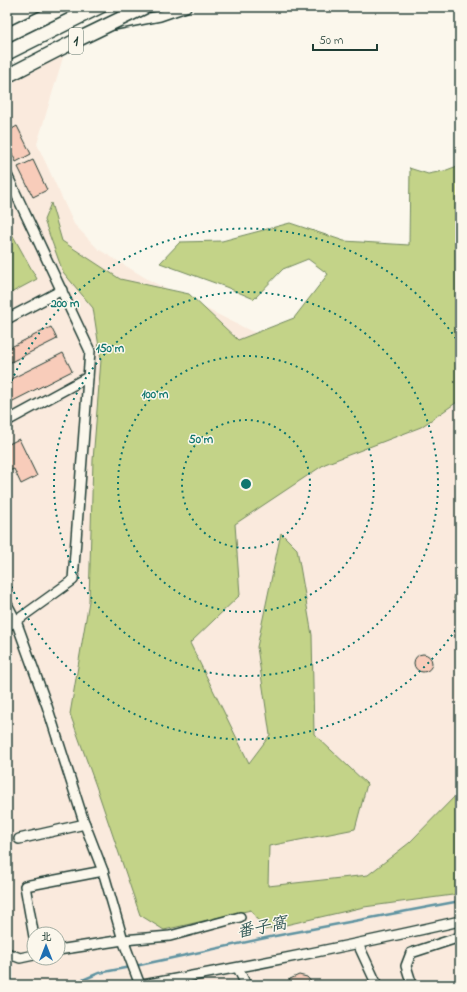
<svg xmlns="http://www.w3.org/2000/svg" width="467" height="992" viewBox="0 0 467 992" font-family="'Indie Flower','LXGW WenKai TC',sans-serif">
	<rect width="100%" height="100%" fill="#fbf7ec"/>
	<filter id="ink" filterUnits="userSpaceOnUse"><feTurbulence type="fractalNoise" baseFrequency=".025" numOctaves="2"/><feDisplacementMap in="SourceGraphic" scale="8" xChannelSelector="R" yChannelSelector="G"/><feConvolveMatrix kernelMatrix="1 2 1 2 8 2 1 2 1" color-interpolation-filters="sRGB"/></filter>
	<g filter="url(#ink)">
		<path fill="#faeadd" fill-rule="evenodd" d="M64 54 37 144 74 224 98 249 149 280 251 331 428 382 460 377V985H7V85ZM34 934H58V958H34Z"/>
		<g fill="#c3d388" stroke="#71885e">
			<path d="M460 165V400L421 427 325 464 235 524 240 595 190 643 249 763 270 735 257 647 281 533 297 549 312 635 314 734 367 784 355 829 269 846 268 886 368 875 409 843 460 791V894L364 907 264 930 251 910 164 930 140 915 96 786 70 714 89 601 93 460 101 360 93 308 63 272 44 220 51 203 62 241 120 279 189 294 238 340 294 318 328 274 308 259 283 269 254 299 226 287 160 263 180 242 222 241 290 223 344 241 409 245 410 168H409L428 174 444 171Z"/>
			<path d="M7 225 37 279 7 295Z"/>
			<path d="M460 569V602L454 599Z"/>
		</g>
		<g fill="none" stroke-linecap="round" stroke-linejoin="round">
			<g stroke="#5e93a1" stroke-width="2.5">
				<path d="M135 966 275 936 460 901"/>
				<path d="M71 985 99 973 130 967"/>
			</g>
		</g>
		<g fill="#f8ccba" stroke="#1f3d34">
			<path d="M17 126 31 154 16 162 7 143V132Z"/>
			<path d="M33 160 47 190 33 197 18 167Z"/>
			<path d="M51 327 57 339 7 364V349Z"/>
			<path d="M63 353 72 371 7 404V381Z"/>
			<path d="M19 439 37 476 21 484 14 469 7 472V445Z"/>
			<circle cx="423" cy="663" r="9"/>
			<path d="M299 975 307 977 314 985H285L290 979Z"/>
		</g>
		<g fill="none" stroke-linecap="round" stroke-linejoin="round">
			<g stroke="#1f3d34" stroke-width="12">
				<g id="minor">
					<path d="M114 25 160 16 186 7"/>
					<path d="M7 67 127 7"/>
					<path d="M7 175 90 351 73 580 16 621 7 626"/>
					<path d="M7 319 62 290"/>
					<path d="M7 421 88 377"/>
					<path d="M7 604 16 621 47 706 84 822 103 871 123 940 140 985"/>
					<path d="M19 839 85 824"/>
					<path d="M34 937 25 886 103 871"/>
					<path d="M358 944 377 985"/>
					<path d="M58 950 123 940 170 936 240 917"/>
					<path d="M7 953 20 958 34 955"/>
					<path d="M238 968 246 985"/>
					<path d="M143 985C249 966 355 945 460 921"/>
					<path d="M412 985 406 966 411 953 460 937"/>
				</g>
			</g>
			<g stroke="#1f3d34" stroke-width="16">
				<path id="highway" d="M7 35 64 7"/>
			</g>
			<use href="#minor" stroke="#fbf7ec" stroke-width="9"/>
			<use href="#highway" stroke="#fbf7ec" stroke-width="13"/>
			<g stroke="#1f3d34" stroke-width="16" stroke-linecap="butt">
				<path id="highway-bridge" d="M7 76 79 39 145 7"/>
			</g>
			<use href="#highway-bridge" stroke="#fbf7ec" stroke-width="13"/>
		</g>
	</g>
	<g fill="none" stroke="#0f766e" stroke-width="2" stroke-dasharray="2 4">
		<circle cx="246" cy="484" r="64"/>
		<circle cx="246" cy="484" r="128"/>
		<circle cx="246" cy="484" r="192"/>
		<path d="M459 625A256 256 0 0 1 7 576M7 392A256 256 0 0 1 459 343"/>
	</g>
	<g text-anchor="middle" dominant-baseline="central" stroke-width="3" stroke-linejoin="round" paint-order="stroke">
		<rect fill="#fbf7ec" stroke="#61756b" stroke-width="1" x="69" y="28" width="14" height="26" rx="3"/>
		<g font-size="15" font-weight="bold" fill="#1f3d34">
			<text x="76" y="41">1</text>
		</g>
		<g font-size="17" font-style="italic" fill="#345a58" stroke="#fbf7ec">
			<text transform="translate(262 928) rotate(-11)">番子窩</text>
		</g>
	</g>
	<circle cx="246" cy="484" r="6" fill="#0f766e" stroke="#fbf7ec" stroke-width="2"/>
	<g font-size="12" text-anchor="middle" font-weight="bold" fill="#0f766e" stroke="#fbf7ec" stroke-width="3" stroke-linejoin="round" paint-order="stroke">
		<text x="65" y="307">200 m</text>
		<text x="110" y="352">150 m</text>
		<text x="155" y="398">100 m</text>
		<text x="201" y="443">50 m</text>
	</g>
	<rect width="467" height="992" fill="none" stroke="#fbf7ec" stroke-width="24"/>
	<rect x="12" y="12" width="443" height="968" fill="none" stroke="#1f3d34" stroke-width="1.5" filter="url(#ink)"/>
	<g transform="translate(46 946)"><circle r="19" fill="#fbf7ec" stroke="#a3ada2"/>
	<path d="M0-3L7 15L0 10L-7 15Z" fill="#1f6fb2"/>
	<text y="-6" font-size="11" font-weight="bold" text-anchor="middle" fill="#1f3d34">北</text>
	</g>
	<path d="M313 44v6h64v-6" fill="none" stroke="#1f3d34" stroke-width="2"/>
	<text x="319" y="44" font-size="12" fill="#1f3d34" stroke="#fbf7ec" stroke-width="3" paint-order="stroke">50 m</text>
</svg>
